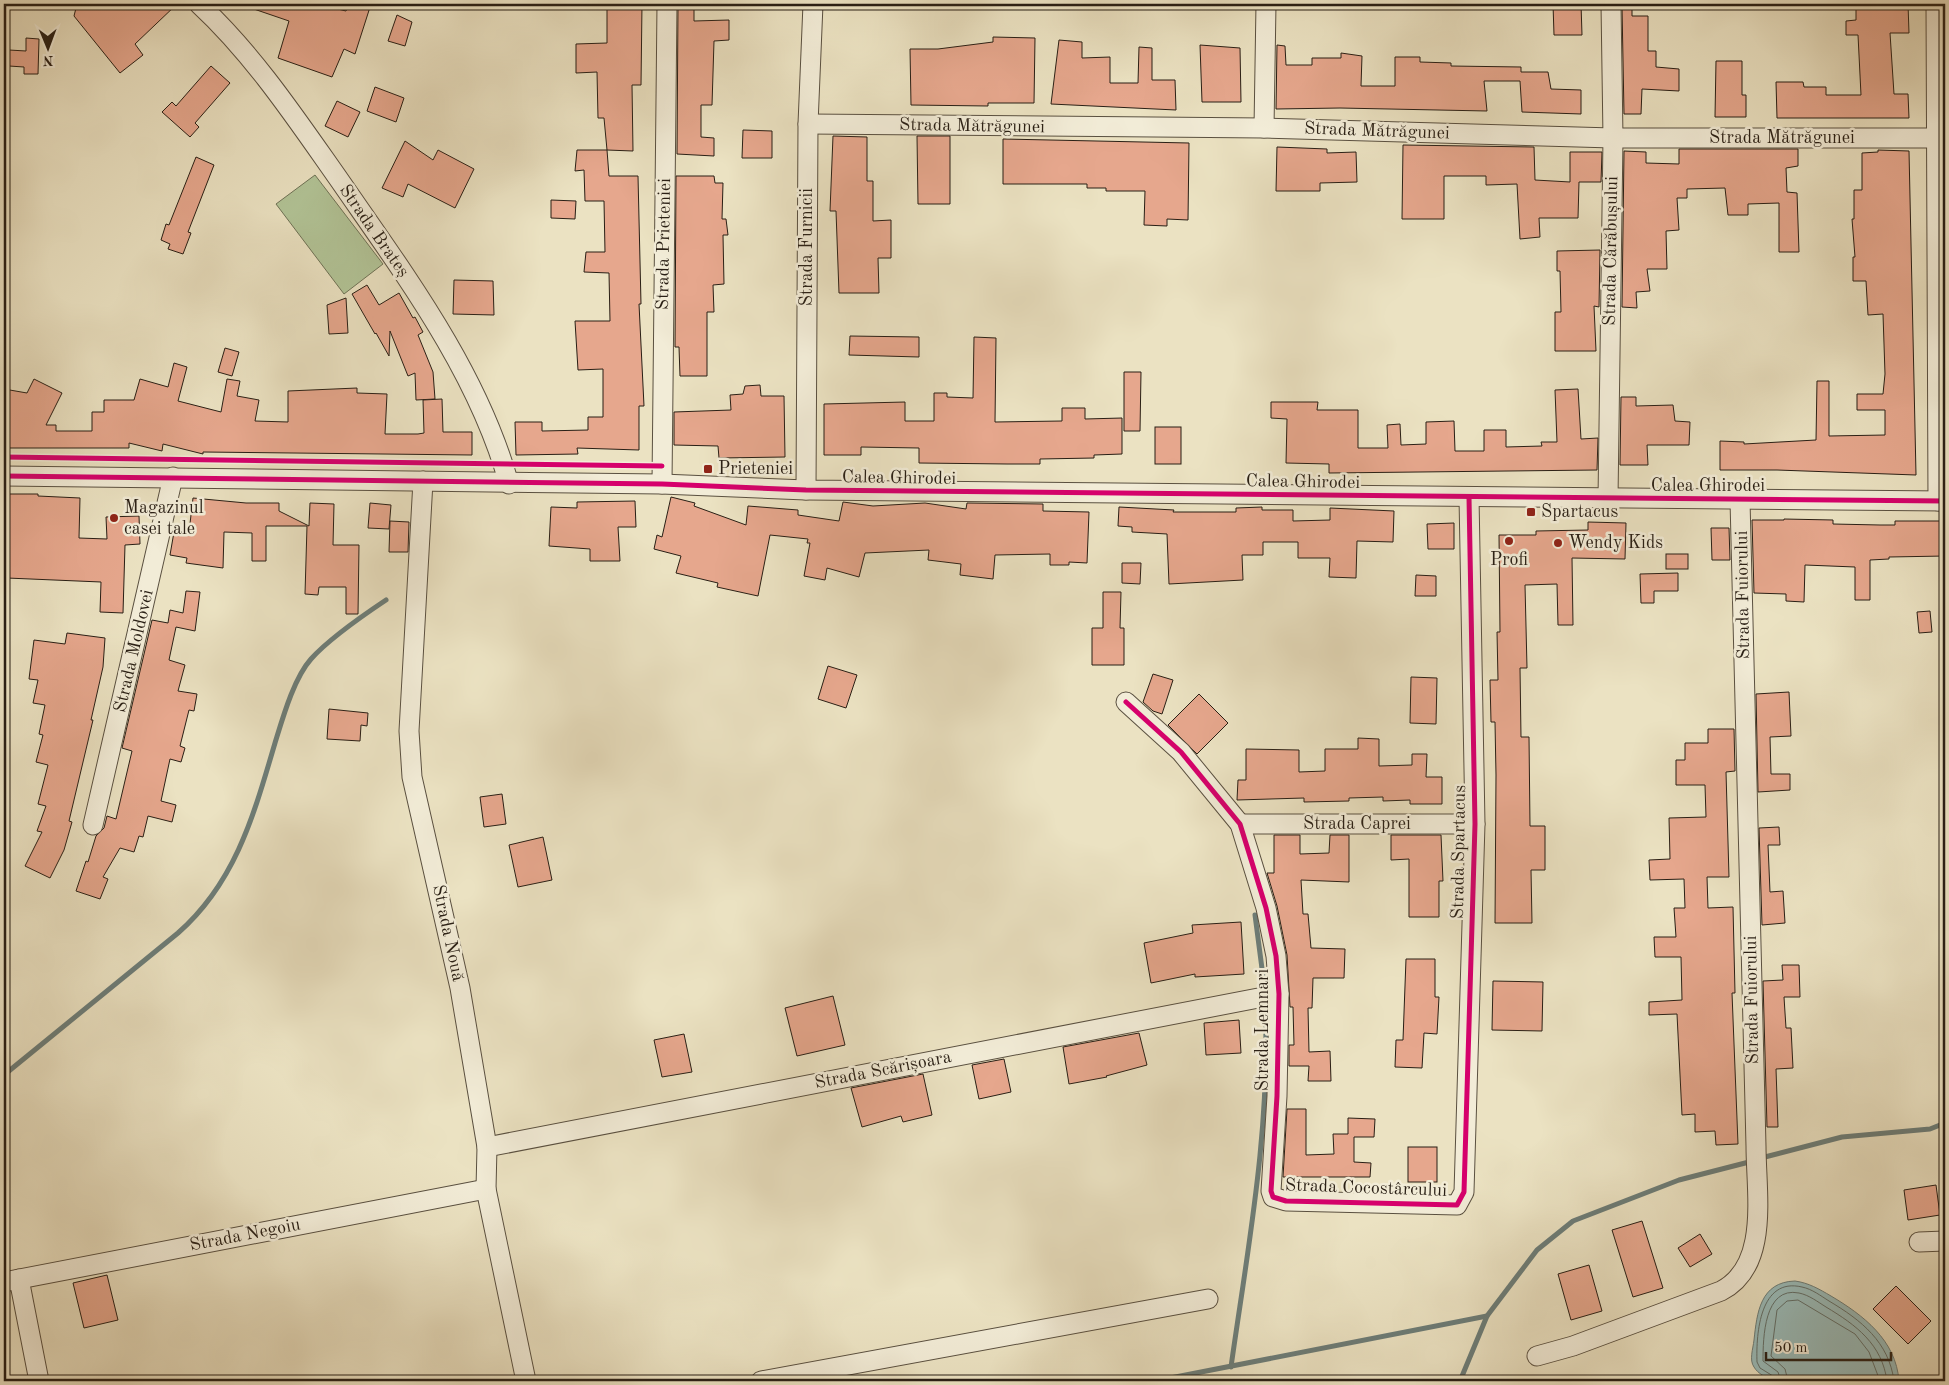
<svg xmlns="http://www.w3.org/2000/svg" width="1949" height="1385" viewBox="0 0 1949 1385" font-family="'Old Standard TT',serif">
	<rect width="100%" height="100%" fill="#ebe2c2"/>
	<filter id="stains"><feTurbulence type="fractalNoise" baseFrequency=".004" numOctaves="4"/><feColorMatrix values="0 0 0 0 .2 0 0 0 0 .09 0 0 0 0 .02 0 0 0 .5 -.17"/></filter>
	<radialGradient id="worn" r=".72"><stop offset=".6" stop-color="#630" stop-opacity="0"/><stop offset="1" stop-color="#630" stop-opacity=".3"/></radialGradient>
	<path fill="#b2c497" stroke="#6e7256" d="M315 175 383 264 344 294 276 204Z"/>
	<path fill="#9abcba" stroke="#6d7d78" d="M1795 1281C1809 1283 1819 1289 1831 1296 1863 1315 1896 1340 1899 1381H1773C1766 1377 1758 1374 1754 1367 1749 1360 1753 1349 1754 1340 1757 1313 1760 1282 1795 1281Z"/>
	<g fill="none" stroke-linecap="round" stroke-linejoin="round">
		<g stroke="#626e68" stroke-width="1">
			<path d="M1774 1381 1773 1376 1760 1368 1757 1362C1756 1333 1760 1277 1802 1287 1812 1289 1821 1296 1829 1301 1861 1320 1889 1342 1894 1381"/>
			<path d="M1781 1381 1778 1372 1763 1361C1763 1338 1764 1286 1799 1293 1809 1295 1818 1302 1826 1307 1856 1325 1882 1344 1887 1381"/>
			<path d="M1788 1381 1785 1369 1771 1356 1777 1310 1787 1301 1798 1300 1855 1334 1869 1352 1880 1381"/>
		</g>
		<g stroke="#6d7d78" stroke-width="5">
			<path d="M1255 915 1264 984"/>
			<path d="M4 1075 178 933C236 882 254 814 275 743 283 717 294 678 311 659 328 640 365 614 386 600"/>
			<path d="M1761 1158 1842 1137 1930 1129 1945 1123"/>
			<path d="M1231 1367C1248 1247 1271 1126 1265 1004"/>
			<path d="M1155 1381 1487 1316"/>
			<path d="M1460 1381 1487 1316 1537 1250 1573 1221 1679 1180 1753 1161"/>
		</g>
	</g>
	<g fill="#e6a78d" stroke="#291f15">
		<path d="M77 4H177L135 44 143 55 120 73 74 16Z"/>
		<path d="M245 4H317L346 11 349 4H371L355 54 344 49 332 77 278 58 289 21 245 6Z"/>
		<path d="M607 4H642L641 85H632L633 151 607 150 604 118H598L597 72 576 73V44L607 43Z"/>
		<path d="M678 4H694V21L729 20V40L714 41 712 105H701V137L714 138V156L677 154Z"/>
		<path d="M1553 4H1581L1582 35H1554Z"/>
		<path d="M1856 4H1908L1909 33H1890L1894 94H1908L1909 118H1777L1776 82H1803L1804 87H1826V95H1861L1858 35H1846V21L1856 20Z"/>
		<path d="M1622 7H1632V16H1648V51H1656V67L1679 69V91L1642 89 1641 114H1624Z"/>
		<path d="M397 15 412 22 405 46 388 41Z"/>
		<path d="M993 37 1035 38 1034 103H988V106L911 105 910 49H938L993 42Z"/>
		<path d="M26 38 39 39 38 74H24V67L9 66V50L26 51Z"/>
		<path d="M1059 40 1082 42V58L1110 57V83H1138L1139 47 1152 48V80H1175L1176 110 1051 104Z"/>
		<path d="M1200 45 1240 48 1241 102H1202Z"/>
		<path d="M1277 45 1285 46 1286 65H1312V58H1341V53L1362 56 1361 86H1395V57H1420V62L1451 63V66L1521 67V72H1548L1551 89 1581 90V114L1522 112 1520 81H1484L1487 111 1340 108 1276 109Z"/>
		<path d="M1716 61H1742V95H1746V117H1715Z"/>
		<path d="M211 66 230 83 195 123 199 127 190 137 162 112 172 102 176 106Z"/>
		<path d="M375 87 404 98 396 122 367 111Z"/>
		<path d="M337 101 360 112 348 137 325 126Z"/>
		<path d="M743 130 772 131V158H742Z"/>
		<path d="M833 136 867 137V181H873V221L891 220V258H878L879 293H839L836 211H830Z"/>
		<path d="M917 136H950V204H918Z"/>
		<path d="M1003 139 1189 143 1188 220 1167 219V226L1144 225 1145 191H1106V188H1087V184H1003Z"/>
		<path d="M405 141 433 160 438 150 474 169 455 208 408 184 403 197 382 188Z"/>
		<path d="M1403 145 1534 147 1535 180 1570 182V152H1602L1601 182H1579L1578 218H1539L1540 237 1520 239 1517 184 1486 185V176H1444V219H1402Z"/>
		<path d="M1277 147 1327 149V153L1356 152 1357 182 1320 183V191H1276Z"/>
		<path d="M1679 149H1798V166L1786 168 1787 192 1797 193 1799 252H1779V203L1748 204V215H1728L1725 188 1687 189V198H1677L1679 230 1666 231 1667 269H1647L1650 291 1636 292 1637 308 1622 307 1624 151 1646 152V163L1679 164Z"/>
		<path d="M577 150H607L609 176H638L641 304H639L644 406H639V450L577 448 578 454 516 455 515 422H542V431L588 430V417H603V369L578 370 575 321H610L609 273 584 272 586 252H605L604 201H585L584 170 575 171Z"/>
		<path d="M1878 150 1909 151 1916 475 1777 470H1720V441L1744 442V444L1816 440 1817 381H1829V436L1885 435V410H1857V394H1883L1885 374 1883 314 1868 315 1866 281H1853V257H1855L1852 219H1854V190H1862V153L1878 152Z"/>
		<path d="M196 157 214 165 188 232 191 233 183 254 168 249 170 244 161 240 166 224 169 225Z"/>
		<path d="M676 176H714L715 183H723L722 219H726L728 235H723L724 284 713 285 714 312H707V376H680L679 347H675Z"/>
		<path d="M551 200 576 201 575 219 551 218Z"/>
		<path d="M1600 250 1599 307 1594 306 1596 351H1555V312H1561L1560 271H1557V251Z"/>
		<path d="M454 280 493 281 494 315 453 314Z"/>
		<path d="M367 285 379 305 399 293 413 318 415 317 423 332 418 335 433 372 435 399 416 400 415 373 408 376 390 331 389 356 376 333 375 334 352 294Z"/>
		<path d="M346 298 348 333 329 334 327 305Z"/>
		<path d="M850 336 919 337V357L849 355Z"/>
		<path d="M974 337 996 338 995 422 1062 421V408H1085V419L1122 418V454L1094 455V458L1040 459V464H1007L919 463V448L861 447V455H824V404L905 402V421H934V393H947V397L973 398Z"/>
		<path d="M225 348 239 352 232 376 218 372Z"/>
		<path d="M174 363 187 367 178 401 221 412 227 379 240 381 237 396 259 400 255 421 288 422V391L357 388V393L387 394 385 434H418L424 433 423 400 442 399 443 432H472V455L203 452V454L163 444 162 451 129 443V448H4V389L27 393 34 379 62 393 46 425H56V431H92V412H104V400H134L140 379 168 387Z"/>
		<path d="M1124 372H1141L1140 431H1124Z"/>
		<path d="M760 385 761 396H784L785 457 719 458 718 446 674 445V412L731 410 730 395 743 394 745 386Z"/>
		<path d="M1578 389 1581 439 1598 438 1597 470 1329 473V464L1286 463 1287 419 1271 418V402H1318L1317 410H1358V448H1388L1387 425 1400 424 1401 445 1426 444V422L1454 421 1455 451H1484V430H1506V447L1542 446 1541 442H1557L1555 390Z"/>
		<path d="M1621 397H1636V406L1673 405 1675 421 1690 422 1689 445H1647L1648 465H1620Z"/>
		<rect x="1155" y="427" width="26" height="37"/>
		<path d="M4 494H38V496L80 498 79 538 107 539 106 517 139 516 140 544 125 545 123 613 100 612 101 582 7 578V564H4Z"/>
		<path d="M671 497 695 503 694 506 746 525 748 506 798 510V515L839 521 843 502 873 506 925 503 966 509 967 503 1043 504V511L1089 512 1087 563 1069 562V565H1050V554L995 555 993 579 960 575 961 564 928 560 929 550 865 553 859 577 827 568 825 580 804 576 810 543H807L808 539 770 535 758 596 717 587 718 583 676 573 681 556 654 549 657 535 662 537Z"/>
		<path d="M193 498 246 503H279V511L309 526 310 503 334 504 333 545H359L358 614H346V587H319L318 595 305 594 307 526H266V561H252V533L224 532 223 568 186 563 187 558 170 555 174 532H189Z"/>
		<path d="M635 501 636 527H618L620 561H590V549L549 546 551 507 577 508V502Z"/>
		<path d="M370 503 391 505 389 529 368 528Z"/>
		<path d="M1119 507 1174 510 1173 512H1236V508L1262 507V510H1293V521L1330 520V508L1394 511 1393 542 1357 541 1356 578 1329 577 1330 558H1298V542H1263V555H1242L1243 580 1169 584 1167 534 1132 532V527L1118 526Z"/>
		<path d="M1784 519 1833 520V524L1880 525H1895V521H1945V556L1889 557V559L1870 560V600H1855V567L1805 565 1804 602 1786 601V594L1754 593 1752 520H1784Z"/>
		<path d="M390 521 409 522 408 552H389Z"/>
		<path d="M1588 522 1626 523 1625 559 1572 558 1573 625H1558L1557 584 1525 585 1527 668H1520L1521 737H1529L1530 826H1545V870H1531L1532 923H1495L1496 775 1495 722H1491L1490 680H1498L1497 632H1500L1499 535H1536V531L1588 530Z"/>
		<path d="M1454 523V549H1428L1427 524Z"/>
		<path d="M1711 528H1729L1730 560H1712Z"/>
		<rect x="1666" y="554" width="22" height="15"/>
		<path d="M1122 563H1141L1140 584 1122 583Z"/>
		<path d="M1678 573V591H1654V603H1641L1640 574Z"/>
		<path d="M1416 575 1436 576V596H1415Z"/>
		<path d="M186 591 200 592 195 631 176 627 169 660 185 665 178 691 197 694 194 711 189 710 180 746 185 748 181 762 170 759 161 801 176 805 172 822 148 816 143 837 139 836 134 852 120 848 103 877 108 879 100 899 76 891 86 861 88 862 96 836 104 828 107 816 116 819 132 751 122 748 152 620 168 623 170 610 183 613Z"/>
		<path d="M1103 592H1121L1120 628H1124V665H1092V628H1103Z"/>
		<path d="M1930 611 1932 632 1919 633 1917 612Z"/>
		<path d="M67 633 105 638 103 667 91 720H93L69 821 72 822 64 850 50 878 25 866 42 832 37 831 46 806 38 804 48 765 36 762 43 735 39 734 45 705 33 703 38 680 29 679 34 640 65 644Z"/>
		<path d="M828 666 857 675 846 708 818 699Z"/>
		<path d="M1153 674 1173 680 1162 714 1153 711 1143 702Z"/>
		<path d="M1411 677 1437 678 1436 724 1410 723Z"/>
		<path d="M1789 692 1791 736 1770 737 1771 774H1790V790L1758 792 1756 694Z"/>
		<path d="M1199 694 1228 723 1197 754 1168 725Z"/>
		<path d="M329 709 368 713 367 726 361 725 360 741 327 739Z"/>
		<path d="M1708 729H1734L1735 771 1726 772 1729 877H1707L1708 908 1733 907 1735 993H1732L1738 1144 1716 1145 1715 1131 1695 1132V1114L1682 1115 1677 1014 1649 1015V1002L1682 1000 1681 957H1655L1654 937H1676L1674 908H1685L1684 879 1650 880 1649 860 1670 859 1669 818 1706 817 1705 785H1676V760H1685V743H1708Z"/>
		<path d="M1358 738 1379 739V766L1412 765V754H1427L1426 777H1442V804H1410V800L1383 801V797L1349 798V801L1304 802V798L1237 800 1238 780H1246V749L1299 750V772L1325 771V749H1358Z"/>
		<path d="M502 794 506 824 484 827 480 797Z"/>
		<path d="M1779 827 1780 845H1768L1770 892 1783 891 1785 923 1762 925 1759 828Z"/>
		<path d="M1274 835H1300V854L1329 853 1330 835H1349V882L1301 880 1303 914H1308L1311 948 1345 949 1344 978H1313L1312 1008H1308L1309 1052 1330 1051 1331 1081H1308L1309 1066H1289V1045H1294L1293 1007H1290L1287 955 1277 906 1267 873H1274Z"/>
		<path d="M1391 835H1441L1443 881H1439V917H1409V859L1391 860Z"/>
		<path d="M543 837 552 880 518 887 509 845Z"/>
		<path d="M1241 922 1244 974 1195 977V974L1151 983 1144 943 1193 933 1192 925Z"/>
		<path d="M1406 959H1435V997H1439L1437 1034 1424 1033 1422 1068 1395 1067 1396 1040H1403Z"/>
		<path d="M1782 965H1799L1800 997H1784L1786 1028H1791L1793 1068 1776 1069 1778 1127H1767L1763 981 1783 980Z"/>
		<path d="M1493 981 1543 982 1542 1031 1492 1030Z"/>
		<path d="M833 996 845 1045 797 1056 785 1008Z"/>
		<path d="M1239 1020 1241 1053 1206 1055 1204 1023Z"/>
		<path d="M1139 1033 1147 1065 1106 1076 1107 1077 1069 1084 1063 1047Z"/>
		<path d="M684 1034 692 1072 662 1077 654 1040Z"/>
		<path d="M1004 1059 1011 1092 979 1099 972 1065Z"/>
		<path d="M923 1074 932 1115 903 1122 901 1116 862 1127 851 1088Z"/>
		<path d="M1287 1109H1306V1155L1334 1154 1333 1134H1348V1118L1375 1119 1374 1137H1354V1162L1371 1163 1370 1177H1283Z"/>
		<rect x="1408" y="1147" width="29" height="35"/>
		<path d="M1936 1185 1940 1215 1908 1220 1904 1190Z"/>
		<path d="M1642 1221 1663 1288 1633 1297 1612 1230Z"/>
		<path d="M1700 1234 1712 1254 1690 1267 1678 1248Z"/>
		<path d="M1589 1265 1602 1311 1571 1320 1558 1274Z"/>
		<path d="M107 1275 118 1320 84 1328 73 1283Z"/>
		<path d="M1896 1286 1931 1321 1908 1344 1873 1309Z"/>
	</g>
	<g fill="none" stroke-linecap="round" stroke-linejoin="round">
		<g stroke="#5a5040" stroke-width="21">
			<g id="minor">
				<path d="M199 4C254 55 297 120 340 181 405 275 478 372 509 484"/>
				<path d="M1936 4 1938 501"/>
				<path d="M808 124 1264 128 1613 138H1945"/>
				<path d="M1264 128 1266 4"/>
				<path d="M4 476 662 484 806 490 1945 501"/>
				<path d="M423 481 409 731 412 777 460 988 487 1147 486 1189 526 1381"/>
				<path d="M662 484 667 4"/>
				<path d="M806 490 808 124 813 4"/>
				<path d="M1608 499 1613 138 1611 4"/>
				<path d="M1126 702 1181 752 1240 824 1266 908 1276 956 1279 994 1277 1096 1271 1191 1273 1197 1286 1201 1457 1205 1464 1192 1475 824 1469 497"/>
				<path d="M1240 824H1475"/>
				<path d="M93 825 173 477"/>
				<path d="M487 1147 1279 994"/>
				<path d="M1919 1242 1945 1241"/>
				<path d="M19 1279 39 1381"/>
				<path d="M4 1282 486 1189"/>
				<path d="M1537 1356 1573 1346 1721 1291C1770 1266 1756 1193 1756 1146L1740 500"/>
				<path d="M761 1381 1208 1299"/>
			</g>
		</g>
		<use href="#minor" stroke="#f2ecd7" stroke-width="19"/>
		<g stroke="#f2ecd7" stroke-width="8">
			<g id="cycleway">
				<path d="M4 457 662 466"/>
				<path d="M4 476 662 484 806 490 1945 501"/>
				<path d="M1126 702 1181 752 1240 824 1266 908 1276 956 1279 994 1277 1096 1271 1191 1273 1197 1286 1201 1457 1205 1464 1192 1475 824 1469 497"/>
			</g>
		</g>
		<use href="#cycleway" stroke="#d6006c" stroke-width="5"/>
	</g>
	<g fill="#8f2418" stroke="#f2ecd7" stroke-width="2">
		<rect x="703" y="464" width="10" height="10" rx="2.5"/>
		<rect x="1526" y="507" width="10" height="10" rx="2.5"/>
		<circle cx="114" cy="518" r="5"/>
		<circle cx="1509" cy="541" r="5"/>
		<circle cx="1558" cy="543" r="5"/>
	</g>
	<g text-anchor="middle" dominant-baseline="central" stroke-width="5" stroke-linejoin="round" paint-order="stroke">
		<g font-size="18" fill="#291f15" stroke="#f2ecd7">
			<text transform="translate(972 126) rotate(1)">Strada Mătrăgunei</text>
			<text transform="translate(1377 131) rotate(2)">Strada Mătrăgunei</text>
			<text x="1782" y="138">Strada Mătrăgunei</text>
			<text transform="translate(374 231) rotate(55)">Strada Brateș</text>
			<text transform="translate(664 244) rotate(-89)">Strada Prieteniei</text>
			<text transform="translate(807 247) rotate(-90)">Strada Furnicii</text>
			<text transform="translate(1611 251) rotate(-89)">Strada Cărăbușului</text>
			<text transform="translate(899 478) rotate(1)">Calea Ghirodei</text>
			<text transform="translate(1303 482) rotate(1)">Calea Ghirodei</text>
			<text x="1708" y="486">Calea Ghirodei</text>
			<text transform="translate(1743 595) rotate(-91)">Strada Fuiorului</text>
			<text transform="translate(134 651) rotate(-77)">Strada Moldovei</text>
			<text x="1357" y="824">Strada Caprei</text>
			<text transform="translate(1459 852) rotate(-89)">Strada Spartacus</text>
			<text transform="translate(448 933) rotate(78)">Strada Nouă</text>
			<text transform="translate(1752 1000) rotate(-91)">Strada Fuiorului</text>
			<text transform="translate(1263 1030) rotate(-90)">Strada Lemnari</text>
			<text transform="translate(883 1070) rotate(-11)">Strada Scărișoara</text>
			<text transform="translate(1366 1188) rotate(2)">Strada Cocostârcului</text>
			<text transform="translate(245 1235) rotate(-11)">Strada Negoiu</text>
		</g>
		<g font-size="18" fill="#291f15" stroke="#f2ecd7" text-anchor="start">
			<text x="718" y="469">Prieteniei</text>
			<text x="124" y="508">Magazinul<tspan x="124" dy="21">casei tale</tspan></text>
			<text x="1541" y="512">Spartacus</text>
			<text x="1568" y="543">Wendy Kids</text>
			<text x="1509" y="560" text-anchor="middle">Profi</text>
		</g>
	</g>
	<rect width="1949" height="1385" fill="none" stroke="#ebe2c2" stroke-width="20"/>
	<rect x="5" y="5" width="1939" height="1375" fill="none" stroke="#291f15" stroke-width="2.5"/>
	<rect x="10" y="10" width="1929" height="1365" fill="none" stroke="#291f15"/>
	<g transform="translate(48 48) rotate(179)" stroke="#f2ecd7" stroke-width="4" paint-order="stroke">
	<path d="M0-4L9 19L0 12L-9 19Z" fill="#291f15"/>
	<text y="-8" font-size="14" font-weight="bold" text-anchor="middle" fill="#291f15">N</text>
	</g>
	<path d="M1766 1352v8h125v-8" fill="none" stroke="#291f15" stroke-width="2.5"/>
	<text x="1774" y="1352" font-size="15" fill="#291f15" stroke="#f2ecd7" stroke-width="4" paint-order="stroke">50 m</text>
	<rect width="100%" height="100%" filter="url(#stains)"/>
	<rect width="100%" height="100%" fill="url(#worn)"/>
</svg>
